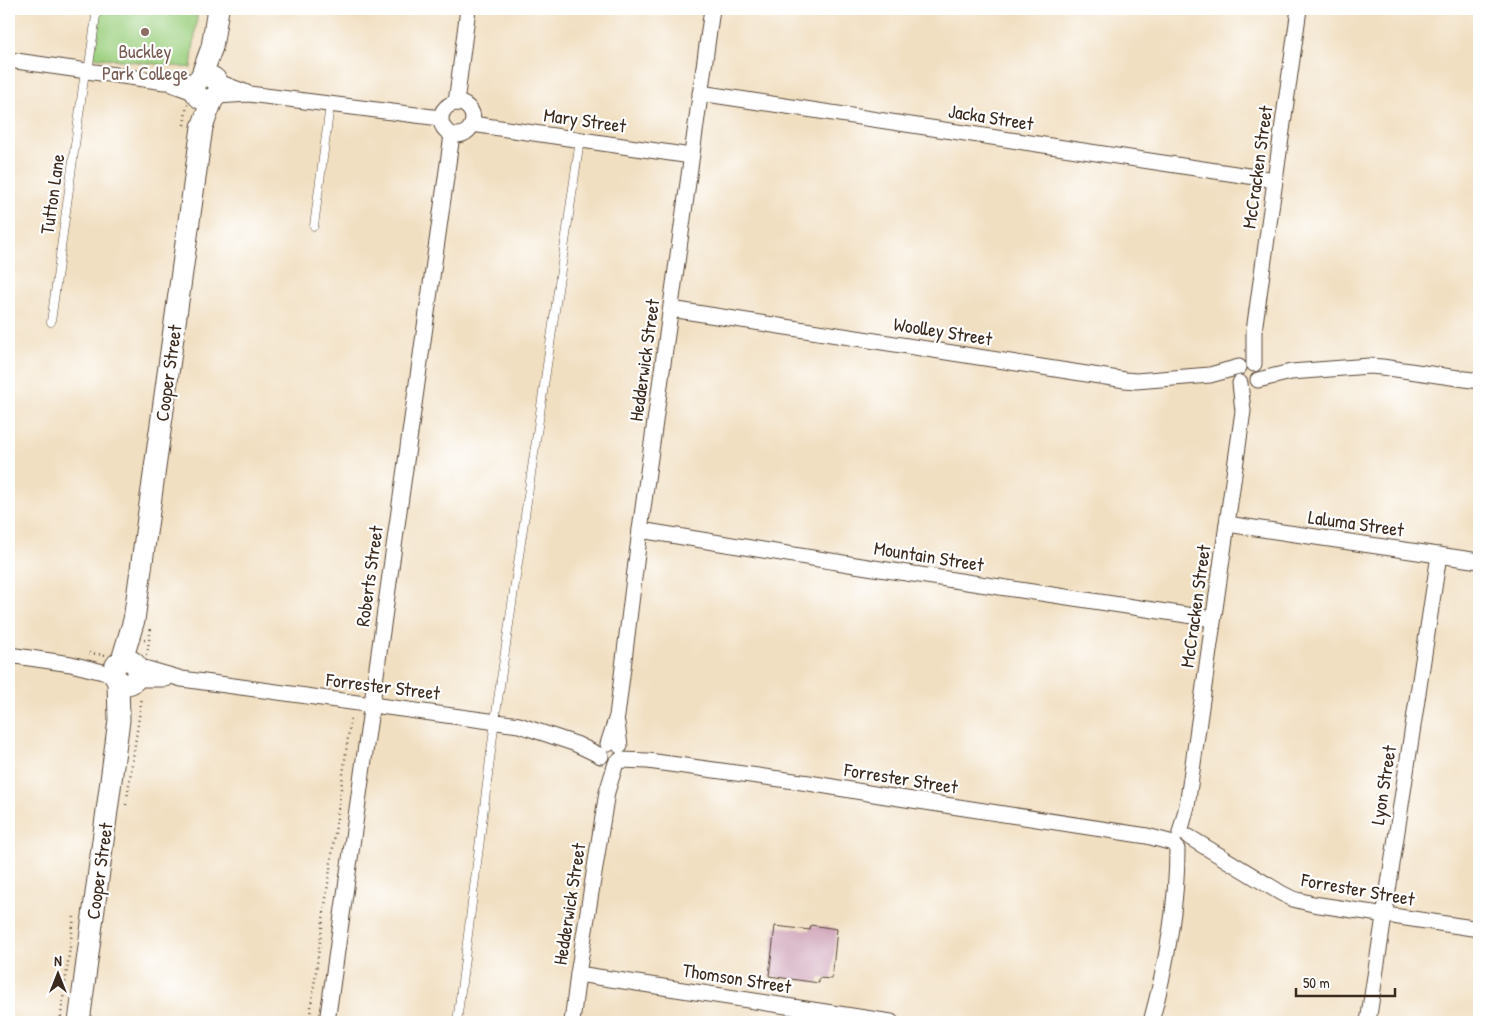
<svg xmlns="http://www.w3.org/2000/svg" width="1488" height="1031" viewBox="0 0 1488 1031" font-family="'Patrick Hand',sans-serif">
	<rect width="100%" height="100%" fill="#fff"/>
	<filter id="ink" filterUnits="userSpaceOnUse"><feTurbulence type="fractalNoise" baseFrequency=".02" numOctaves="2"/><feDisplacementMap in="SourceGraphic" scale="10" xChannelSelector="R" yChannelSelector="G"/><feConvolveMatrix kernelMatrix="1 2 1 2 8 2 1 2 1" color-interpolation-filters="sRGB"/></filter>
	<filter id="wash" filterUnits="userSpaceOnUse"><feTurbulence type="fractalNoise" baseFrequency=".0096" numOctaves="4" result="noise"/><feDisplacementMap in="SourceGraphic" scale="20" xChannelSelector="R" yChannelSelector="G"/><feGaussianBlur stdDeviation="1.12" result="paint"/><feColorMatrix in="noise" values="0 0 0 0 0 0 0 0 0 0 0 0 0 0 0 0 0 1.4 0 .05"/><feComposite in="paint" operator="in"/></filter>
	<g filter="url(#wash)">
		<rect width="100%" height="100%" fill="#f1dfc1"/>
		<path fill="#9dd080" stroke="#6c7d4f" d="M99 9H198L191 68 93 57Z"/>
		<g id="blocks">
			<path fill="#cc9eb4" d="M811 925 837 929 832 979 819 978V983L769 976 775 926 810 930Z"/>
		</g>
	</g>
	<g filter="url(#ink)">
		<use href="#blocks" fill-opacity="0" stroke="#564536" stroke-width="1"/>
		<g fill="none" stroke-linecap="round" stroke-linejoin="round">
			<g stroke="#564536" stroke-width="9">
				<g id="lane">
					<path d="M88 72 97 9"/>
					<path d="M314 226 330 105"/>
					<path d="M51 322 85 71"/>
					<path d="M457 1022 495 720 580 140"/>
				</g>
			</g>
			<g stroke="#564536" stroke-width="17">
				<g id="street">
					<path d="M9 60 165 82 197 81"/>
					<path d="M218 82 245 92"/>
					<path d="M174 85 196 93"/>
					<path d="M700 93 1275 180"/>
					<path d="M216 96 249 94 440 118"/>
					<circle cx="457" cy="119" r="16"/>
					<path d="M456 103 468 9"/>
					<path d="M472 124 691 156"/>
					<path d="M671 309 1125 380 1136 381 1210 375 1239 367"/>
					<path d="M1254 364V331L1299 9"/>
					<path d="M1258 380 1291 372 1369 366 1382 367 1479 381"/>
					<path d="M1227 524 1479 561"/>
					<path d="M640 530 880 569 1213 619"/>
					<path d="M9 655 71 664 115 675"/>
					<path d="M137 666 182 679 519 725 576 744 601 756"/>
					<path d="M136 679H166"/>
					<path d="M617 723 620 746"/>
					<path d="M608 744 617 716 640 530 712 9"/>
					<path d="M620 760 648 761 809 783 880 795 1147 836 1173 843"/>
					<path d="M1180 833 1187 806 1243 411 1240 383"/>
					<path d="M1189 837 1281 893 1293 899 1313 904 1479 929"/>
					<path d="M578 974 891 1022"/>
					<path d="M327 1022 452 135"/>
					<path d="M572 1022 578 974 607 792 616 763"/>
					<path d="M1151 1022C1166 967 1177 906 1177 849"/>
					<path d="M1368 1022 1439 555"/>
				</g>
			</g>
			<g stroke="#564536" stroke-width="23">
				<g id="secondary">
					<circle cx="207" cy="88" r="12"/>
					<path d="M201 77 212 47 218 9"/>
					<circle cx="126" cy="672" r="12"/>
					<path d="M122 660 134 620 202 127 213 98"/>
					<path d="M79 1022 119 720 118 680"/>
				</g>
			</g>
			<g stroke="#564536" stroke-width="2.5" stroke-dasharray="1 4" stroke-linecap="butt">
				<path d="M184 125 187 104"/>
				<path d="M144 640H149L151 628"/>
				<path d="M89 653 106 655"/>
				<path d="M147 655 149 641"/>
				<path d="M126 805 142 697"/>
				<path d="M60 1022 74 917"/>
				<path d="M309 1022 351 716"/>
			</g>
			<use href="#lane" stroke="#fff" stroke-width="8"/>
			<use href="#street" stroke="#fff" stroke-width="15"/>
			<use href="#secondary" stroke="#fff" stroke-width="21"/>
		</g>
	</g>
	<circle fill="#8d6e63" stroke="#fff" stroke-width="2" cx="145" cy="32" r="5"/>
	<g text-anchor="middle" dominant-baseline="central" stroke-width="4.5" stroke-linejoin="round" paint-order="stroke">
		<g font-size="19" fill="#785e54" stroke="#fff">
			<text x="145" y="51">Buckley<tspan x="145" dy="22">Park College</tspan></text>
		</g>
		<g font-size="19" fill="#3b2a1e" stroke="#fff">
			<text transform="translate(991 117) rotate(9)">Jacka Street</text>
			<text transform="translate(585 120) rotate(8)">Mary Street</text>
			<text transform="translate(1257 167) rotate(-82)">McCracken Street</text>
			<text transform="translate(52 194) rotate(-82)">Tutton Lane</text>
			<text transform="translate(943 331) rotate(9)">Woolley Street</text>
			<text transform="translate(644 360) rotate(-82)">Hedderwick Street</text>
			<text transform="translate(168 373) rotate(-82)">Cooper Street</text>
			<text transform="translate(1356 523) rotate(8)">Laluma Street</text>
			<text transform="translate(929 556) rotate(9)">Mountain Street</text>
			<text transform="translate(369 576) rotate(-82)">Roberts Street</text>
			<text transform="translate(1195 606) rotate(-82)">McCracken Street</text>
			<text transform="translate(383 686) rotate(7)">Forrester Street</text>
			<text transform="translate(901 778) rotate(9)">Forrester Street</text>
			<text transform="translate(1383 785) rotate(-81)">Lyon Street</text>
			<text transform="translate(99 871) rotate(-82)">Cooper Street</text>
			<text transform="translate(1358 889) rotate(10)">Forrester Street</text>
			<text transform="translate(569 904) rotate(-81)">Hedderwick Street</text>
			<text transform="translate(737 978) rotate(9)">Thomson Street</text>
		</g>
	</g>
	<rect width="1488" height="1031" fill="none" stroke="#fff" stroke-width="30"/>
	<g transform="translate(58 974)" stroke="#ffffff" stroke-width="4" paint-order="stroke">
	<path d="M0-4L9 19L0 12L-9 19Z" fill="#3b2a1e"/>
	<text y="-8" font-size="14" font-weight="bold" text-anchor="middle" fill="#3b2a1e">N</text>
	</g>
	<path d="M1296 988v8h99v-8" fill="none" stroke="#3b2a1e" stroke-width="2.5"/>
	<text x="1303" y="988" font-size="15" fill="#3b2a1e" stroke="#ffffff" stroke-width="4" paint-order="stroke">50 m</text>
</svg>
